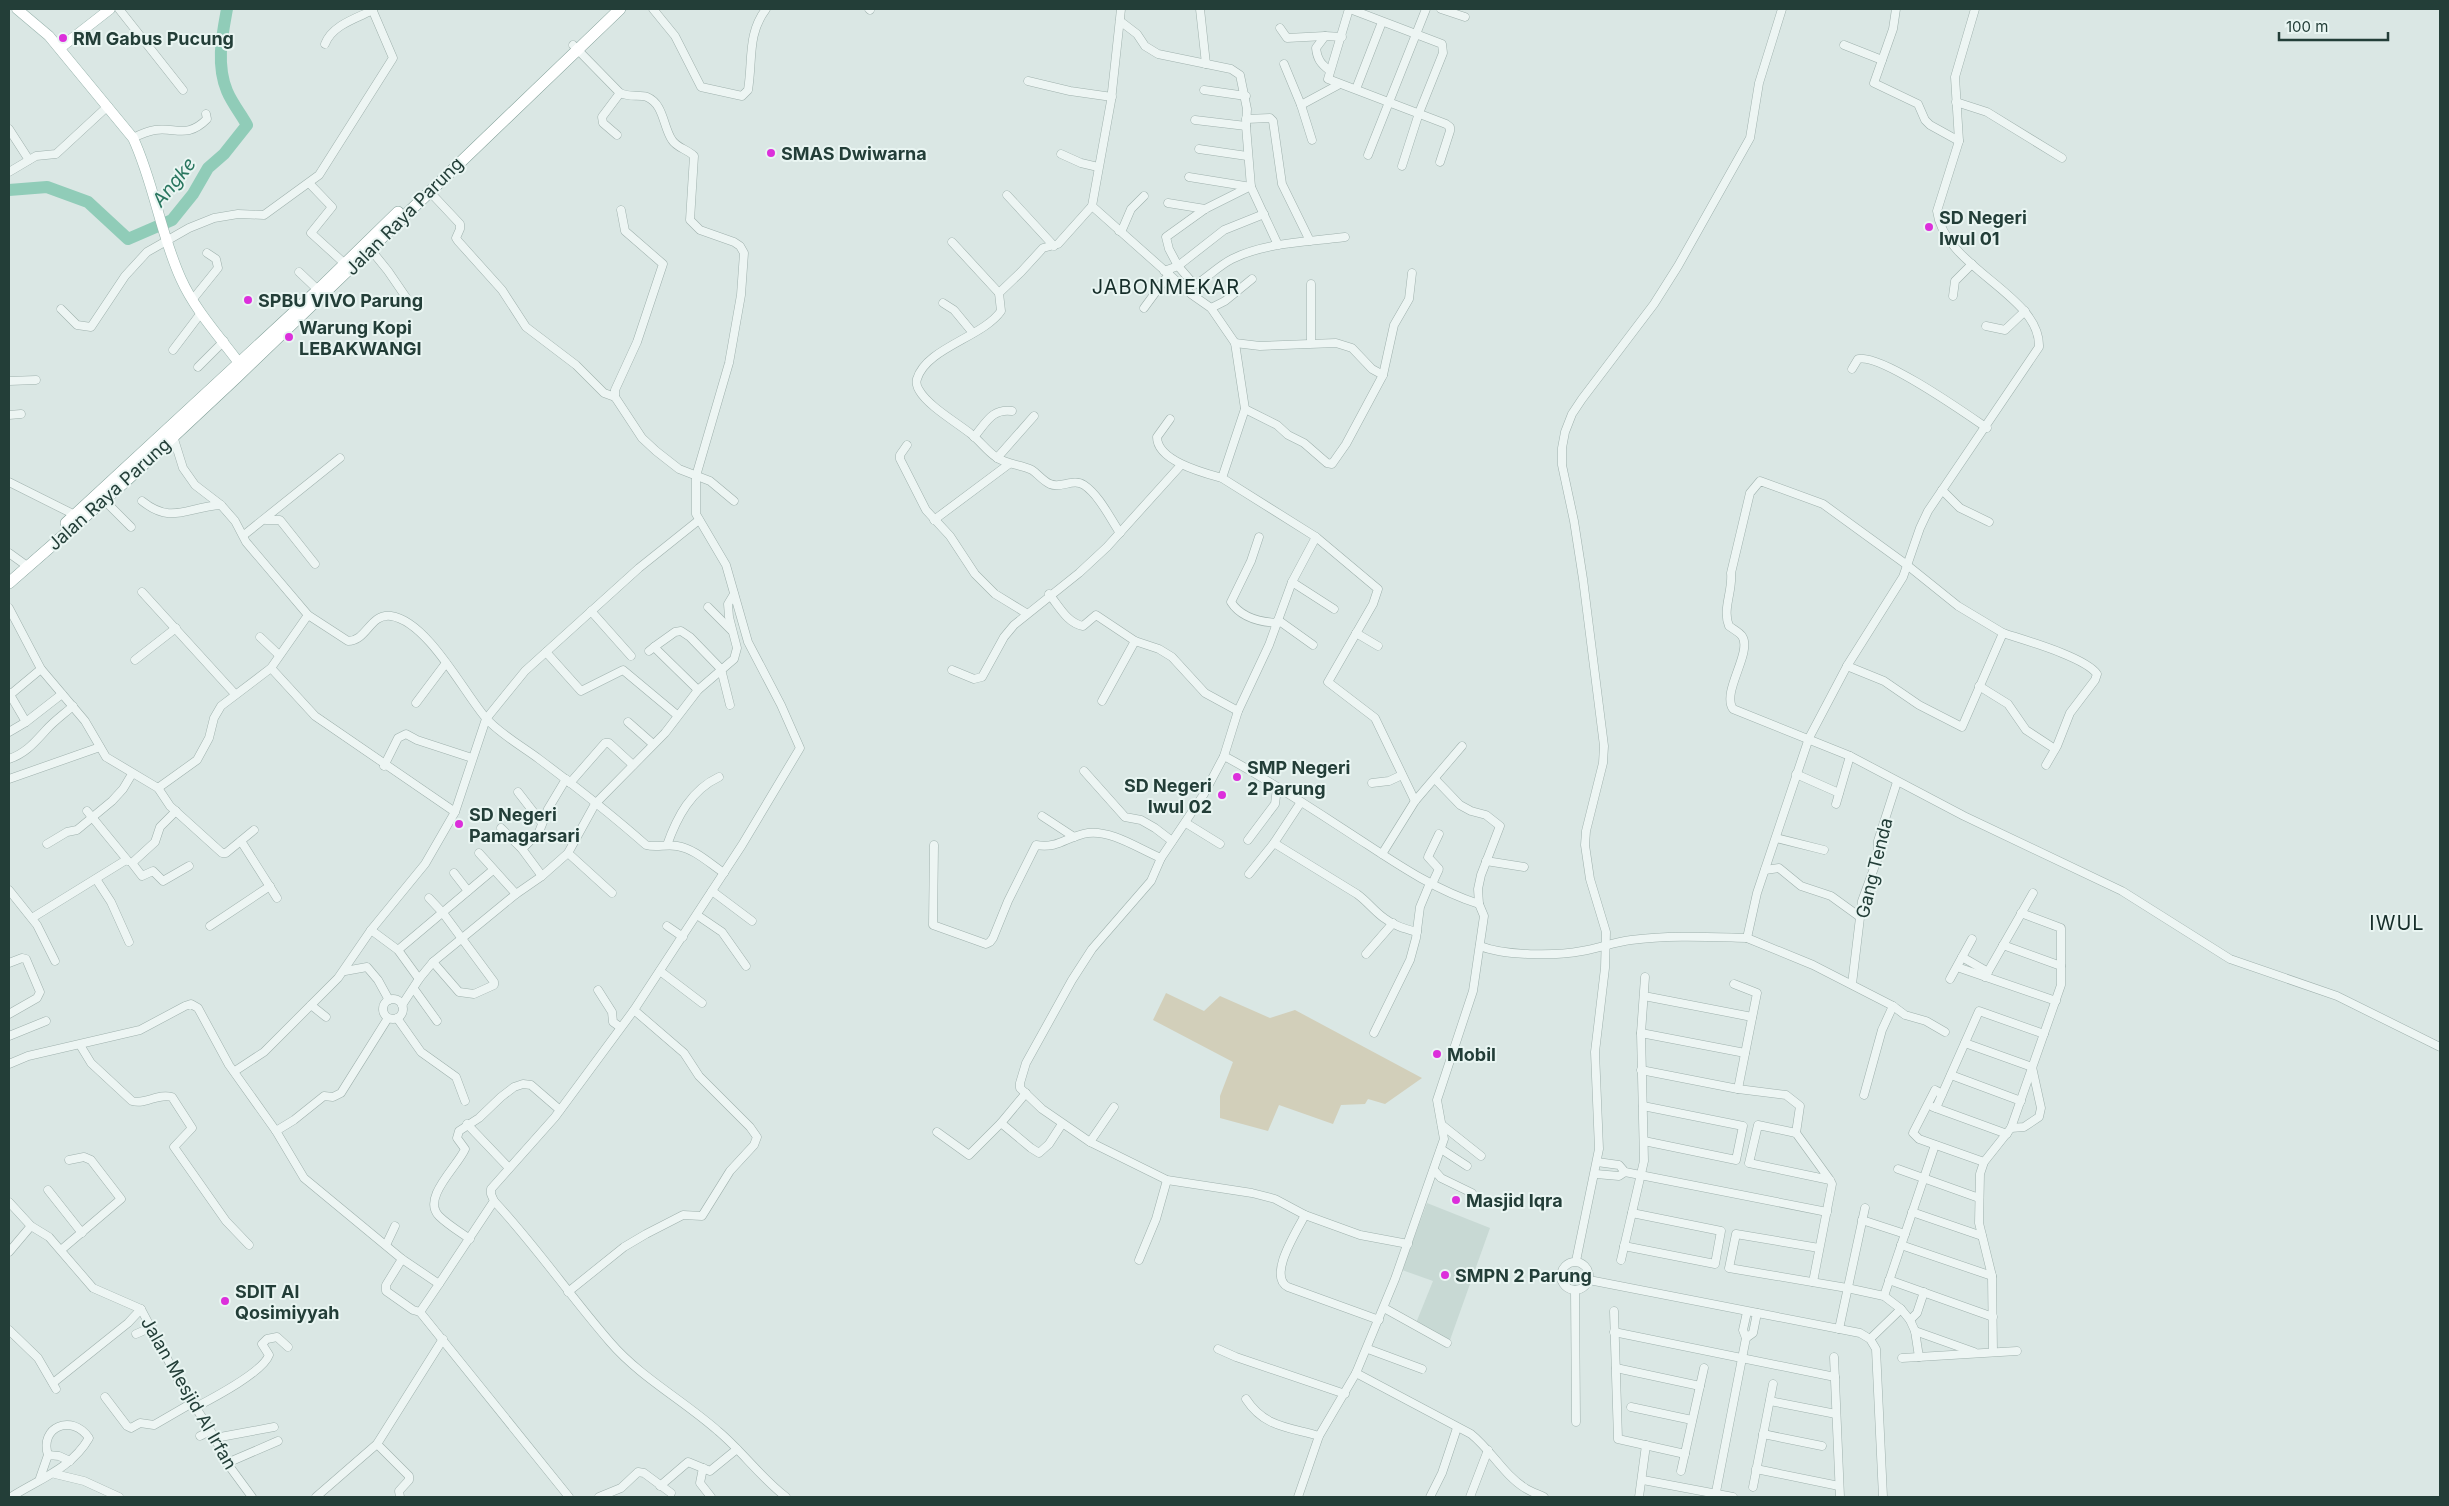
<svg xmlns="http://www.w3.org/2000/svg" width="2449" height="1506" viewBox="0 0 2449 1506" font-family="Inter,sans-serif">
	<rect width="100%" height="100%" fill="#dae7e4"/>
	<path fill="#c8d9d4" d="M1427 1203 1490 1228 1450 1340 1416 1323 1433 1281 1402 1270Z"/>
	<path fill="#d2cfba" d="M1166 993 1204 1011 1220 996 1270 1018 1295 1010 1422 1078 1385 1104 1368 1099 1365 1104 1341 1105 1333 1124 1279 1105 1268 1131 1220 1118V1096L1233 1062 1153 1020Z"/>
	<g fill="none" stroke-linecap="round" stroke-linejoin="round">
		<path stroke="#90ccb8" stroke-width="12" d="M9 190 47 187 88 202 128 239 172 220 193 194 208 168 224 154 247 125C241 114 232 103 227 91 216 64 222 36 227 9"/>
		<g stroke="#9fb1ad" stroke-width="9">
			<g id="minor">
				<path d="M119 9 183 90"/>
				<path d="M653 9 675 36 701 87 742 96 748 90C753 60 747 34 766 9"/>
				<path d="M869 9 870 10"/>
				<path d="M1121 9 1111 101 1092 206 1191 294 1211 308 1235 343 1245 409 1222 478 1316 537 1292 582 1269 645 1238 711 1224 756C1273 782 1320 814 1368 845 1403 868 1438 891 1479 904L1484 916 1473 991 1437 1100 1444 1139 1395 1279 1356 1373 1471 1434C1491 1450 1504 1475 1525 1488 1531 1492 1538 1494 1544 1497"/>
				<path d="M1200 9 1206 64"/>
				<path d="M1349 9 1328 79 1446 124 1450 127V131L1440 162"/>
				<path d="M1350 9 1442 44 1443 53 1419 113 1402 166"/>
				<path d="M1441 9 1465 17"/>
				<path d="M1896 9 1893 29 1874 83 1918 104 1925 120 1930 125 1959 141"/>
				<path d="M1120 21 1137 34 1145 46 1158 54 1231 69 1240 75 1247 109 1246 126 1251 187 1278 245"/>
				<path d="M1280 28 1287 38 1325 36"/>
				<path d="M325 44C332 25 357 18 373 10"/>
				<path d="M1844 45 1882 60"/>
				<path d="M1284 64 1301 105 1312 140"/>
				<path d="M1329 70C1321 64 1317 59 1316 48L1325 36 1342 37"/>
				<path d="M1028 81 1070 91 1112 97"/>
				<path d="M1356 89 1382 22"/>
				<path d="M1204 90 1246 96"/>
				<path d="M1956 102 1987 112 2062 158"/>
				<path d="M1301 105 1338 85"/>
				<path d="M1246 119 1270 118 1273 121 1282 184 1310 241"/>
				<path d="M1195 120 1246 126"/>
				<path d="M9 129 29 160"/>
				<path d="M617 135 603 123 602 117 620 93"/>
				<path d="M133 138C139 135 148 131 155 130 176 127 187 139 207 119L206 114"/>
				<path d="M1199 149 1247 156"/>
				<path d="M1061 154 1081 163 1098 167"/>
				<path d="M1368 155 1426 9"/>
				<path d="M9 172 36 156 56 154 108 106"/>
				<path d="M1189 177 1251 187"/>
				<path d="M309 183 332 207 311 233 344 263"/>
				<path d="M1249 187 1205 209 1166 237 1169 249 1178 266 1224 230 1264 214"/>
				<path d="M429 191 460 224V229L456 238 458 241 502 290 526 327 576 365 604 393 615 397"/>
				<path d="M1007 195 1054 246"/>
				<path d="M1168 203 1205 209"/>
				<path d="M1092 206 1058 244 1043 248 1021 272 999 293 1001 311C983 337 926 348 917 379 916 382 917 387 919 390 928 406 956 422 971 434 980 441 987 451 996 457 1007 465 1020 464 1032 470 1038 474 1043 481 1050 484 1061 489 1073 478 1084 485 1099 495 1110 518 1120 533"/>
				<path d="M621 210 625 231 663 264 637 342 615 390V397L642 438 656 451 679 469 710 481 734 501"/>
				<path d="M1119 231 1122 230 1131 209 1144 196"/>
				<path d="M952 242 999 293"/>
				<path d="M371 250 388 271 412 306"/>
				<path d="M1164 271 1178 266 1191 281 1197 284C1209 276 1220 265 1232 259 1266 242 1308 242 1345 237"/>
				<path d="M299 272 318 290"/>
				<path d="M1311 284V343"/>
				<path d="M1953 296 1955 281 1972 264"/>
				<path d="M193 299 218 268 216 259 207 253"/>
				<path d="M943 303 954 310 973 333"/>
				<path d="M1144 308 1169 274"/>
				<path d="M1211 308 1225 301 1252 279"/>
				<path d="M61 309 77 325 91 327 125 276 147 252 189 228 214 218 238 214 264 215 319 175 393 58 372 9"/>
				<path d="M1986 326 2005 330 2025 311"/>
				<path d="M1235 343 1260 346 1336 343 1352 348 1372 369 1383 375 1346 444 1332 464 1327 463 1304 443 1288 435 1277 425 1245 409"/>
				<path d="M173 350 201 313"/>
				<path d="M198 367 224 341"/>
				<path d="M1852 369 1858 359C1880 353 1965 413 1987 428"/>
				<path d="M1383 375 1394 325 1409 299 1412 273"/>
				<path d="M9 381 36 380"/>
				<path d="M9 415 21 414"/>
				<path d="M1170 419 1157 437C1157 461 1204 473 1222 478"/>
				<path d="M173 436 183 468 195 485 221 505 235 521 246 542 308 615 348 641C367 641 370 613 391 616 427 621 463 691 485 717 497 732 523 747 539 759 575 786 612 815 646 845 656 848 666 844 677 846 695 849 709 863 724 873"/>
				<path d="M974 437C986 423 992 408 1012 411"/>
				<path d="M907 445 900 455V459L926 510 950 536 975 574 995 594 1026 613"/>
				<path d="M997 458 1034 416"/>
				<path d="M9 482 75 515"/>
				<path d="M1942 490 1960 508 1989 522"/>
				<path d="M104 500 131 527"/>
				<path d="M142 501C172 525 186 507 221 505"/>
				<path d="M266 520H280L315 564"/>
				<path d="M934 520 1009 464"/>
				<path d="M244 535 340 458"/>
				<path d="M1259 537 1251 561 1231 602C1241 618 1260 622 1277 623"/>
				<path d="M1316 537 1378 589 1373 604 1328 682 1375 718 1415 801"/>
				<path d="M9 553 27 566"/>
				<path d="M1292 582 1334 609"/>
				<path d="M142 592 235 694"/>
				<path d="M1049 594C1059 606 1067 623 1083 626L1096 615 1135 641 1159 649 1172 657 1205 693 1238 711"/>
				<path d="M708 607 732 631"/>
				<path d="M9 608 41 669 85 721 106 757 158 788 197 760 209 738 214 718 221 706 271 668 308 615"/>
				<path d="M591 611 631 656"/>
				<path d="M1278 620 1313 645"/>
				<path d="M1356 633 1378 646"/>
				<path d="M2003 633C2024 640 2085 657 2097 674L2095 680 2070 713 2057 746 2046 765"/>
				<path d="M260 637 279 655"/>
				<path d="M654 647 675 632 681 631 690 637 721 669 730 705"/>
				<path d="M649 651 654 647 698 690"/>
				<path d="M546 652 581 691 623 670 677 715"/>
				<path d="M135 660 176 628"/>
				<path d="M1847 666 1884 681 1919 705 1962 727 2003 633 1958 606 1907 565 1823 504 1760 481 1750 493 1731 573C1733 591 1722 609 1729 626 1733 629 1739 632 1742 636 1753 652 1721 692 1733 709L1850 756 1964 816 2122 891 2230 959 2337 996 2440 1047"/>
				<path d="M271 668 315 716 455 812"/>
				<path d="M952 670 974 679 982 677 1004 637 1014 625 1079 573 1107 547 1181 465"/>
				<path d="M1979 686 2008 704 2026 730 2055 749"/>
				<path d="M9 693 26 722"/>
				<path d="M11 694 41 669"/>
				<path d="M1102 701 1135 641"/>
				<path d="M416 703 446 663"/>
				<path d="M628 722 653 744"/>
				<path d="M9 732 26 722 62 694"/>
				<path d="M1224 756 1204 794 1161 858 1151 881 1092 949 1072 980 1026 1063 1020 1083V1088L1042 1109 1090 1142 1167 1180 1252 1193 1275 1199 1305 1215 1360 1235 1408 1244"/>
				<path d="M9 759C26 753 34 743 46 730 54 721 64 714 73 706"/>
				<path d="M384 766 398 738 406 734 417 740 472 758"/>
				<path d="M1084 771 1125 817 1141 820 1155 828 1172 841"/>
				<path d="M1796 774 1839 793"/>
				<path d="M9 779 100 747"/>
				<path d="M1435 779 1460 805 1471 811 1486 815 1500 826 1481 875 1478 889 1479 904"/>
				<path d="M570 783 605 743H609L633 765"/>
				<path d="M1372 783 1389 781 1402 775"/>
				<path d="M158 788 170 806 222 853H226L254 830"/>
				<path d="M518 792 542 823"/>
				<path d="M1836 804 1850 756"/>
				<path d="M87 811 128 861"/>
				<path d="M176 811 160 827 155 842 132 863 142 876 153 871 163 881 189 866"/>
				<path d="M1042 816 1074 837"/>
				<path d="M1186 823 1220 844"/>
				<path d="M501 828 522 849 542 876"/>
				<path d="M1776 838 1824 850"/>
				<path d="M1248 840 1275 804 1277 788"/>
				<path d="M241 841 277 898"/>
				<path d="M1274 843 1301 802"/>
				<path d="M47 844 67 832 77 830 112 801 123 789 132 774"/>
				<path d="M667 845C677 817 691 790 719 777"/>
				<path d="M934 845 933 925 986 944 990 942 993 938 1008 901 1036 845C1059 849 1067 836 1088 833 1112 830 1139 849 1161 858"/>
				<path d="M522 849 539 832 548 809 566 779"/>
				<path d="M479 853 516 894"/>
				<path d="M568 853 612 893"/>
				<path d="M1382 854 1415 801 1462 746"/>
				<path d="M1486 861 1524 867"/>
				<path d="M1765 870 1779 868 1801 886 1831 896 1860 917"/>
				<path d="M454 873 468 891"/>
				<path d="M1249 874 1274 843 1357 894C1367 901 1374 911 1384 918 1394 926 1406 929 1417 932"/>
				<path d="M96 879 111 902 129 942"/>
				<path d="M1432 884 1439 869 1428 857 1439 834"/>
				<path d="M9 890 37 925 55 961"/>
				<path d="M712 891 752 921"/>
				<path d="M429 898 443 913 494 982V985L474 994 459 992 433 962"/>
				<path d="M697 915 722 932 746 966"/>
				<path d="M32 918 126 860"/>
				<path d="M210 926 270 886"/>
				<path d="M667 926 683 937"/>
				<path d="M371 930 398 950 419 979"/>
				<path d="M1747 938 1813 965 1893 1006 1905 1015 1926 1021 1945 1032"/>
				<path d="M2003 945 2061 966"/>
				<path d="M1480 946C1505 956 1556 956 1582 951 1599 948 1615 942 1631 940 1670 935 1708 937 1747 938L1757 893 1809 738 1847 666 1903 577 1920 528 1928 511 2039 347C2041 295 1944 268 1937 211L1959 141 1955 77 1975 9"/>
				<path d="M398 950 493 870"/>
				<path d="M1366 954 1393 923"/>
				<path d="M1962 957 1988 972"/>
				<path d="M9 963 22 958 26 959 40 992 37 998 9 1014"/>
				<path d="M1957 967 2056 1001"/>
				<path d="M345 971 367 967 378 980 389 1000"/>
				<path d="M660 971 702 1003"/>
				<path d="M1985 977 2033 893"/>
				<path d="M1950 979 1972 939"/>
				<path d="M1734 984 1757 993 1738 1089"/>
				<path d="M1852 984 1862 901 1877 860 1878 841 1897 782"/>
				<path d="M414 989 437 1021"/>
				<path d="M598 990 612 1012 613 1022 620 1027"/>
				<path d="M1644 996 1752 1017"/>
				<circle cx="393" cy="1009" r="10"/>
				<path d="M311 1005 326 1017"/>
				<path d="M402 1005 419 979 433 962 516 894 542 876 568 853 595 804 665 733 698 690 734 659 737 648 729 617 728 604 734 594"/>
				<path d="M397 1018 421 1052 456 1077 465 1101"/>
				<path d="M1374 1033 1410 960 1416 938 1420 907 1430 883"/>
				<path d="M1641 1033 1745 1053"/>
				<path d="M9 1036 46 1021"/>
				<path d="M1965 1043 2032 1067 2041 1108 2039 1117 2024 1127 2011 1128"/>
				<path d="M80 1045 91 1063 132 1101C146 1105 157 1093 172 1097L192 1128 174 1147 226 1221 249 1245"/>
				<path d="M9 1064 28 1056 140 1030 185 1006 191 1004 198 1008 229 1065 276 1131 304 1178 402 1259 439 1284 420 1312 569 1497"/>
				<path d="M1641 1070 1738 1089 1786 1095 1800 1106 1796 1133"/>
				<path d="M235 1071 264 1052 338 978 371 930 425 864 455 812 486 719 525 671 639 568 699 520"/>
				<path d="M1951 1075 2021 1101"/>
				<path d="M1942 1094 1935 1090 1913 1133 1919 1139 1984 1162"/>
				<path d="M1864 1095 1882 1030 1893 1006"/>
				<path d="M1643 1106 1743 1126 1736 1160 1644 1141"/>
				<path d="M1933 1107 2007 1134"/>
				<path d="M1936 1108 1979 1011 2044 1034"/>
				<path d="M1001 1123 1031 1148 1039 1153 1049 1144 1062 1124"/>
				<path d="M467 1124 509 1168"/>
				<path d="M1442 1125 1481 1156"/>
				<path d="M276 1131 294 1120 324 1096 333 1097 341 1093 388 1018"/>
				<path d="M937 1132 969 1155 1001 1123 1026 1093"/>
				<path d="M1090 1142 1114 1107"/>
				<path d="M1441 1149 1467 1166"/>
				<path d="M1597 1162 1619 1165 1625 1172 1827 1212"/>
				<path d="M1898 1169 1979 1198"/>
				<path d="M1434 1170 1441 1178 1472 1193"/>
				<path d="M1596 1174 1619 1176 1625 1172"/>
				<path d="M48 1190 82 1233"/>
				<path d="M494 1201C536 1246 570 1296 610 1342 640 1377 683 1400 718 1431 742 1451 761 1478 786 1497"/>
				<path d="M9 1202 31 1226 49 1237 93 1288 141 1309 179 1381 215 1438 227 1463 252 1497"/>
				<path d="M1912 1212 1982 1236"/>
				<path d="M1305 1215C1297 1231 1267 1276 1288 1287L1379 1320"/>
				<path d="M1862 1220 1905 1234"/>
				<path d="M470 1239C460 1232 448 1225 439 1216 421 1198 458 1166 465 1149L457 1138 459 1131 479 1118 501 1097 514 1087 523 1084 531 1085 560 1110"/>
				<path d="M386 1245 395 1226"/>
				<path d="M1901 1245 1992 1276"/>
				<path d="M1624 1246 1715 1264 1721 1231 1632 1213"/>
				<path d="M1819 1248 1736 1234 1729 1268 1847 1288 1884 1296 1901 1309 1910 1320 1915 1331 1919 1357"/>
				<path d="M61 1250 121 1199 91 1160 84 1157 69 1160"/>
				<path d="M9 1252 31 1226"/>
				<path d="M402 1259 386 1285V1291L413 1310 420 1312"/>
				<path d="M1139 1260 1156 1219 1167 1180"/>
				<path d="M1621 1260 1644 1161 1641 1033 1645 977"/>
				<path d="M1576 1261 1599 1149 1595 1052 1605 968 1606 932 1590 879 1585 845 1586 831 1603 763 1604 746 1583 579 1574 521 1562 465V448L1565 432 1572 414 1582 399 1654 304 1678 266 1750 138 1759 83 1782 9"/>
				<circle cx="1575" cy="1276" r="14"/>
				<path d="M1589 1280 1860 1333 1870 1339 1876 1349 1883 1497"/>
				<path d="M1889 1280 1993 1317"/>
				<path d="M1813 1282 1832 1184 1830 1180 1796 1133 1758 1125 1749 1163 1830 1180"/>
				<path d="M439 1284 494 1201 491 1194V1189L555 1117 634 1010 742 845 800 748 781 705 748 642 726 565 696 514V476L729 363 741 295 744 253 740 246 734 242 700 230 690 220 694 156C687 149 677 148 672 140 663 127 664 104 647 97 639 94 631 98 620 93L573 45"/>
				<path d="M1575 1290 1576 1422"/>
				<path d="M568 1292 624 1247 646 1234 683 1215 702 1216 730 1171 754 1145 757 1137 750 1127 699 1076 684 1053 634 1010"/>
				<path d="M1884 1296 1935 1145"/>
				<path d="M1384 1308 1447 1343"/>
				<path d="M1614 1311 1618 1439 1685 1454"/>
				<path d="M1910 1320 1917 1313 1924 1292"/>
				<path d="M1839 1329 1865 1208"/>
				<path d="M9 1330 38 1358 56 1389"/>
				<path d="M1915 1331 1974 1352"/>
				<path d="M1614 1332 1835 1377"/>
				<path d="M136 1334 152 1327"/>
				<path d="M1746 1338 1753 1333 1757 1313"/>
				<path d="M1870 1339 1901 1309"/>
				<path d="M1218 1349 1236 1357 1345 1394"/>
				<path d="M1368 1349 1422 1369"/>
				<path d="M1993 1352 1992 1276 1979 1223 1980 1174 1984 1162 2011 1128 2061 985V928L2021 913"/>
				<path d="M1834 1357 1840 1497"/>
				<path d="M1902 1358 2017 1351"/>
				<path d="M1616 1368 1700 1386"/>
				<path d="M53 1383 128 1323 141 1309"/>
				<path d="M105 1397 127 1426 131 1428 140 1423 154 1425 192 1403"/>
				<path d="M1246 1399C1264 1427 1288 1427 1319 1436"/>
				<path d="M1770 1401 1836 1414"/>
				<path d="M196 1407C213 1398 263 1372 269 1355L262 1344 267 1339 277 1337 288 1347"/>
				<path d="M1631 1407 1692 1420"/>
				<path d="M1763 1434 1822 1446"/>
				<path d="M200 1436 210 1431"/>
				<path d="M215 1438 274 1427"/>
				<path d="M377 1444 409 1476V1480L399 1491 400 1497"/>
				<path d="M227 1463 278 1441"/>
				<path d="M703 1468 700 1483 711 1497"/>
				<path d="M1756 1469 1839 1486"/>
				<path d="M1681 1471 1704 1368"/>
				<path d="M55 1474 84 1481 119 1497"/>
				<path d="M40 1478 48 1455 59 1456 70 1461"/>
				<path d="M1643 1480 1733 1497"/>
				<path d="M660 1486 688 1462 710 1471 737 1449"/>
				<path d="M1753 1487 1773 1384"/>
				<path d="M11 1497C39 1479 71 1469 89 1438 72 1413 39 1427 48 1455"/>
				<path d="M316 1497 377 1444 443 1339"/>
				<path d="M599 1497 621 1488 638 1472 644 1473 671 1493"/>
				<path d="M1298 1497 1319 1436 1356 1373"/>
				<path d="M1430 1497 1442 1473 1457 1428"/>
				<path d="M1470 1497 1488 1450"/>
				<path d="M1639 1497 1646 1445"/>
				<path d="M1715 1497 1746 1338 1743 1330 1747 1312"/>
			</g>
		</g>
		<g stroke="#98b4ad" stroke-width="11">
			<g id="major">
				<path d="M17 9 49 36 133 138C154 183 160 233 181 279 195 310 219 336 239 363"/>
				<path d="M60 48 110 9"/>
			</g>
		</g>
		<g stroke="#809f98" stroke-width="12">
			<g id="highway">
				<path d="M66 523 318 290 398 212"/>
				<path d="M9 583 127 480 237 377 620 9"/>
			</g>
		</g>
		<use href="#minor" stroke="#edf5f3" stroke-width="8"/>
		<use href="#major" stroke="#fff" stroke-width="10"/>
		<use href="#highway" stroke="#fff" stroke-width="11"/>
	</g>
	<g fill="#dc2fdb" stroke="#e9f5f2" stroke-width="2">
		<circle cx="63" cy="38" r="5"/>
		<circle cx="771" cy="153" r="5"/>
		<circle cx="1929" cy="227" r="5"/>
		<circle cx="248" cy="300" r="5"/>
		<circle cx="289" cy="337" r="5"/>
		<circle cx="1237" cy="777" r="5"/>
		<circle cx="1222" cy="795" r="5"/>
		<circle cx="459" cy="824" r="5"/>
		<circle cx="1437" cy="1054" r="5"/>
		<circle cx="1456" cy="1200" r="5"/>
		<circle cx="1445" cy="1275" r="5"/>
		<circle cx="225" cy="1301" r="5"/>
	</g>
	<g text-anchor="middle" dominant-baseline="central" stroke-width="4" stroke-linejoin="round" paint-order="stroke">
		<g font-size="18" font-weight="bold" fill="#233e38" stroke="#e9f5f2" text-anchor="start">
			<text x="73" y="38">RM Gabus Pucung</text>
			<text x="781" y="153">SMAS Dwiwarna</text>
			<text x="1939" y="217">SD Negeri<tspan x="1939" dy="21">Iwul 01</tspan></text>
			<text x="258" y="300">SPBU VIVO Parung</text>
			<text x="299" y="327">Warung Kopi<tspan x="299" dy="21">LEBAKWANGI</tspan></text>
			<text x="1247" y="767">SMP Negeri<tspan x="1247" dy="21">2 Parung</tspan></text>
			<text x="1212" y="785" text-anchor="end">SD Negeri<tspan x="1212" dy="21">Iwul 02</tspan></text>
			<text x="469" y="814">SD Negeri<tspan x="469" dy="21">Pamagarsari</tspan></text>
			<text x="1447" y="1054">Mobil</text>
			<text x="1466" y="1200">Masjid Iqra</text>
			<text x="1455" y="1275">SMPN 2 Parung</text>
			<text x="235" y="1291">SDIT Al<tspan x="235" dy="21">Qosimiyyah</tspan></text>
		</g>
		<g font-size="18" fill="#233e38" stroke="#e9f5f2">
			<text transform="translate(404 216) rotate(-45)">Jalan Raya Parung</text>
			<text transform="translate(109 494) rotate(-42)">Jalan Raya Parung</text>
			<text transform="translate(1874 868) rotate(-76)">Gang Tenda</text>
			<text transform="translate(189 1393) rotate(60)">Jalan Mesjid Al Irfan</text>
		</g>
		<g font-size="19" font-style="italic" fill="#29765f" stroke="#e9f5f2">
			<text transform="translate(174 182) rotate(-51)">Angke</text>
		</g>
		<g font-size="20" letter-spacing="1" fill="#162e2a" stroke="#e9f5f2">
			<text x="1166" y="287">JABONMEKAR</text>
			<text x="2397" y="923">IWUL</text>
		</g>
	</g>
	<rect width="2449" height="1506" fill="none" stroke="#233e38" stroke-width="20"/>
	<path d="M2279 32v8h109v-8" fill="none" stroke="#233e38" stroke-width="2.5"/>
	<text x="2286" y="32" font-size="15" fill="#233e38" stroke="#e9f5f2" stroke-width="4" paint-order="stroke">100 m</text>
</svg>
